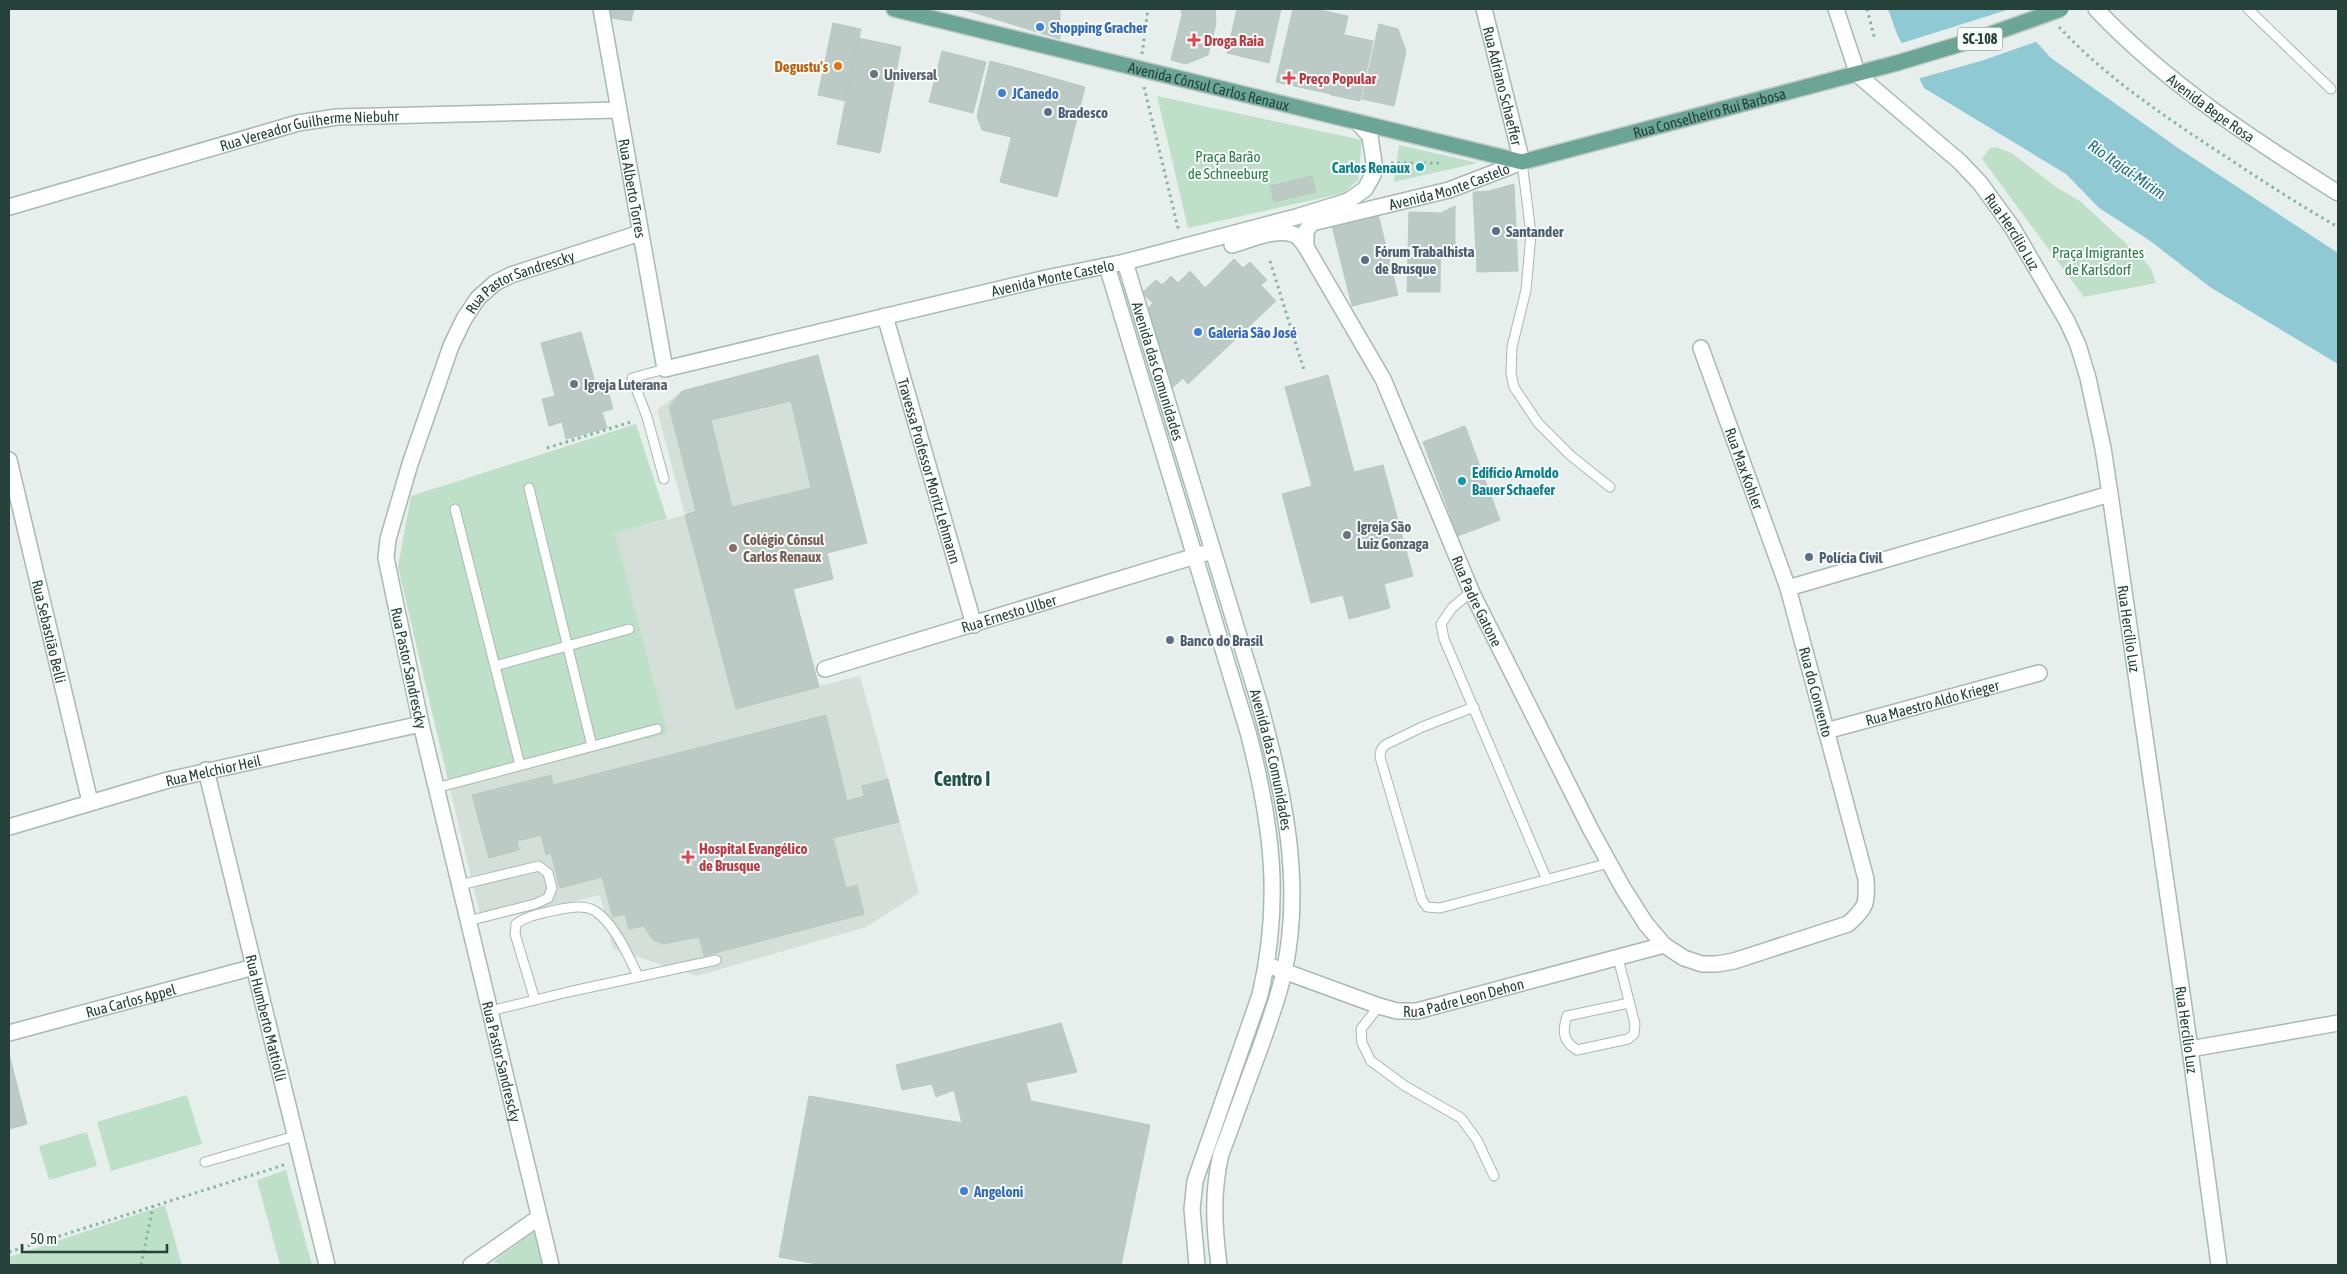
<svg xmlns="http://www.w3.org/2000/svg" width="2347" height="1274" viewBox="0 0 2347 1274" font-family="'Asap Condensed',sans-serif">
	<rect width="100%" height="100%" fill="#e6efeb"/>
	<path fill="#d4dfda" d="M818 355 867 543 827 553 833 579 793 589 819 686 860 676 919 893 866 927 697 976 613 949 600 895 482 923 450 789 668 734 615 533 685 515 657 410 682 391Z"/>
	<g fill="#bfe0c8">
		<path d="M1157 96 1362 140 1358 180 1344 193 1188 228Z"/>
		<path d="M1399 145 1478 163 1394 182Z"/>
		<path d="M1996 147 2013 154 2056 187 2080 201 2143 259 2151 269 2156 283 2084 297 1982 159 1990 148Z"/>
		<path d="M636 424 667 519 615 533 668 734 450 789 398 567 411 496Z"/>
		<path d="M187 1095 202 1144 111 1171 97 1122Z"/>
		<path d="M87 1132 97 1166 49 1180 39 1146Z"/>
		<path d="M286 1170 312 1265H280L257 1180Z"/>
		<path d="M165 1205 182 1265H9V1257Z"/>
		<path d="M534 1231 543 1265H503L493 1262Z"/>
	</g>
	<path fill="#8ec9d4" d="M1888 9H2006L2051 58 2178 148 2338 253V364L2210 287 2149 240 2099 208 2066 174 1924 88 1897 34Z"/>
	<path fill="#e6efeb" d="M2010 9 2038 41 1984 60 1917 79 1899 44Z"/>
	<g fill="#bbcac4" stroke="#b8c9c2" fill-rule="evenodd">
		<path d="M604 9H634L631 21 606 17Z"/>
		<path d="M961 9H983L982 15Z"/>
		<path d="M983 9H1060V39L982 15Z"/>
		<path d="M1181 9H1215L1216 24 1208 55 1186 64 1171 60 1182 15Z"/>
		<path d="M1237 9H1281L1269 63 1227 53Z"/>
		<path d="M1293 9H1315L1348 16 1331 94 1276 82Z"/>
		<path d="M833 23 861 29 846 101 818 95Z"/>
		<path d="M1379 24 1398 29 1406 51 1394 106 1362 99Z"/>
		<path d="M1345 35 1373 41 1360 101 1331 95Z"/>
		<path d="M858 38 901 47 880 153 837 144Z"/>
		<path d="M942 51 986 62 973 113 929 102Z"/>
		<path d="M990 61 1028 71 1011 137 982 130 977 116Z"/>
		<path d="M1028 71 1085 87 1057 197 1000 182Z"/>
		<path d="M1312 176 1316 192 1274 202 1270 186Z"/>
		<path d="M1514 184 1518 271 1477 272 1473 192 1489 191Z"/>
		<path d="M1455 206V258H1441V213Z"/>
		<path d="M1409 212 1441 213 1440 292H1407Z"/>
		<path d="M1378 214 1398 295 1352 306 1332 226Z"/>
		<path d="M1234 259 1243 268 1250 262 1267 280 1261 285 1276 301 1188 384 1183 378 1168 392 1146 310 1153 303 1142 293 1156 280 1162 285 1171 276 1178 283 1190 271 1205 288Z"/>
		<path d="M581 332 596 386 606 383 613 409 602 412 607 428 566 439 562 422 549 426 542 399 555 396 541 343Z"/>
		<path d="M818 355 867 543 827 553 833 579 793 589 819 687 736 709 685 515 696 511 669 407 682 391ZM791 401 811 488 732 507 711 420Z"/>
		<path d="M1328 375 1354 472 1383 465 1413 576 1384 584 1390 608 1349 619 1343 595 1311 603 1282 494 1312 486 1285 387Z"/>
		<path d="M1465 426 1500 520 1458 536 1423 442Z"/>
		<path d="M826 715 847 801 864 796 862 786 888 779 899 822 833 838 846 888 857 885 864 914 704 956 699 937 663 944 653 940 644 926 629 929 625 914 613 917 602 877 560 888 551 853 546 855 541 835 517 841 519 850 489 858 472 795 551 775 553 785Z"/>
		<path d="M1061 1023 1077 1072 1026 1083 1031 1101 1150 1125 1121 1265H822L779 1257 809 1096 962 1123 954 1090 936 1097 932 1084 902 1090 896 1065Z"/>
		<path d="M9 1054 27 1124 9 1129Z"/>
	</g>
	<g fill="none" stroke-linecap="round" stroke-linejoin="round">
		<g stroke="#a8b8b2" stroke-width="11">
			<g id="service">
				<path d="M2248 9 2331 89"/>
				<path d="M1522 162 1531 234 1526 290 1512 347 1511 373 1514 387 1538 423 1570 455 1610 487"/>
				<path d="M664 479 647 417 632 378 665 369"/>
				<path d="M529 488 592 746"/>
				<path d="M455 509 520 765"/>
				<path d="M1472 591 1452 608 1441 624 1444 639 1547 880"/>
				<path d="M495 666 629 629"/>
				<path d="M1474 707 1422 727 1385 745 1381 750 1380 757 1422 900 1427 907 1440 908 1609 863"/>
				<path d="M436 788 657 729"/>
				<path d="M460 885 539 866 548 873 552 888 548 898 535 904 468 921"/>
				<path d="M1618 958 1635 1024 1634 1034 1628 1039 1577 1050C1563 1041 1562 1032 1567 1016L1629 1003"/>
				<path d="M535 1000 515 934 516 924C526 916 539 914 552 911 565 908 583 904 595 911 614 923 629 957 638 976"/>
				<path d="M1379 1006 1361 1029 1362 1043 1371 1061 1405 1086 1461 1118 1477 1140 1494 1176"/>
				<path d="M490 1011 568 992 716 960"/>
				<path d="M205 1162 295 1136"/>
			</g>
		</g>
		<g stroke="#a8b8b2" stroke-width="18">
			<g id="minor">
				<path id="s1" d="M9 207 298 123 337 117 618 110"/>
				<path id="s2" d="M885 316 974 625"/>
				<path id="s3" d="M1701 348 1788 588"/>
				<path id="s4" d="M9 460 90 802"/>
				<path id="s5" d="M825 669 1212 551"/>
				<path id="s6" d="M421 724 386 558 388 539 410 464 451 346 464 319 478 298 495 283 511 275 640 233"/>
				<path id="s7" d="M1826 731 2039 673"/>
				<path id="s8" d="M206 770 327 1265"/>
				<path id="s9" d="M1267 965 1379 1006 1397 1011H1417L1664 945"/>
				<path id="s10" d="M9 1033 254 967"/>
				<path d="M2190 1049 2338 1023"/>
			</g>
		</g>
		<g stroke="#a8b8b2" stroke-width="18">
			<g id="tertiary">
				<path id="s11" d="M1484 9 1522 162"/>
				<path id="s12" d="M1306 247 1383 379 1472 593 1591 830 1623 888 1646 924 1664 945 1684 958 1702 964H1717L1734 961 1848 924C1867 907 1867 904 1866 879L1788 588 2110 494"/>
				<path id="s13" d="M9 827 168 780 421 724 551 1265"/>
				<path d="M471 1265 538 1218"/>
			</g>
		</g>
		<g stroke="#a4bbb3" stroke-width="18">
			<g id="secondary">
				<path id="s14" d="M601 9 665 369 1046 278 1125 262 1296 217 1348 201 1365 189 1373 175 1374 163 1370 136 1358 123"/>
				<path id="s15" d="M1836 9 1858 75 1959 161 1980 183 2012 227 2067 321 2078 345 2088 378 2103 448 2110 494 2190 1049 2219 1265"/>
				<path id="s16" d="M2096 9C2166 83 2252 139 2338 193"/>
				<path d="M1232 245C1249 240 1279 227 1295 235 1300 238 1303 243 1306 247"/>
				<path id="s17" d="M1306 247V231L1312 223 1449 190 1522 162"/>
				<path id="s18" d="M1125 262 1259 702C1283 788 1304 882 1284 972 1278 999 1268 1025 1259 1051 1246 1085 1234 1120 1221 1154 1212 1192 1214 1227 1219 1265"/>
				<path d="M1107 266 1248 732C1272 824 1282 901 1260 995L1195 1181 1192 1209 1197 1265"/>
			</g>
		</g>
		<g stroke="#c2cac8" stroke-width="18">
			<g id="primary">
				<path id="s19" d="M894 9 1522 162 1897 63"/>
			</g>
		</g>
		<g stroke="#86b3a5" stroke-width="3" stroke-dasharray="2.5 4" stroke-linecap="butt">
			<path d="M1867 9 1875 40"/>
			<path d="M2059 27C2100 71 2147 104 2196 137 2243 168 2289 199 2338 227"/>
			<path d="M1142 54 1148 9"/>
			<path d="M1144 87 1179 232"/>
			<path d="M1391 163H1440"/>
			<path d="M1270 261 1304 370"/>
			<path d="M547 448 634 421"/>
			<path d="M9 1252 287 1164"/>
			<path d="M141 1265 153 1206"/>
		</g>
		<use href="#service" stroke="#fff" stroke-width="9"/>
		<use href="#minor" stroke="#fff" stroke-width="15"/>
		<use href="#tertiary" stroke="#fff" stroke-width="15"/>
		<use href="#secondary" stroke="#fff" stroke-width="15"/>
		<use href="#primary" stroke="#6aa596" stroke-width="15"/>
		<g stroke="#c2cac8" stroke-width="18" stroke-linecap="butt">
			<path id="primary-bridge" d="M1897 63 1977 39 2061 9"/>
		</g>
		<use href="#primary-bridge" stroke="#6aa596" stroke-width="15"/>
	</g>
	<g fill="#3f7fe0" stroke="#f7fbf9" stroke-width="2">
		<circle cx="1040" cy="27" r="5"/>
		<circle cx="1002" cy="93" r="5"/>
		<circle cx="1198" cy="332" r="5"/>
		<circle cx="964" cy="1191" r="5"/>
	</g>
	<g fill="#e0444e" stroke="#f7fbf9" stroke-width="2">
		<path d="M1191.5 32.5h5v5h5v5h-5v5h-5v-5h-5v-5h5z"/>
		<path d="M1286.5 70.5h5v5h5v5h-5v5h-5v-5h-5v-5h5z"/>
		<path d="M685.5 849.5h5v5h5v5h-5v5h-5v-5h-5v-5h5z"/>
	</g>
	<circle fill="#e8710a" stroke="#f7fbf9" stroke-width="2" cx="838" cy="66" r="5"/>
	<g fill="#6b7280" stroke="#f7fbf9" stroke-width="2">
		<circle cx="874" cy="74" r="5"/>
		<circle cx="574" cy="384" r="5"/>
		<circle cx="1347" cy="535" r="5"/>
	</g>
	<g fill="#5c6f8a" stroke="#f7fbf9" stroke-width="2">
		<circle cx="1048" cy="112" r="5"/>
		<circle cx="1496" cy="231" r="5"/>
		<circle cx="1365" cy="260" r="5"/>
		<circle cx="1809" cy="557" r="5"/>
		<circle cx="1170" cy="640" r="5"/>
	</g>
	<g fill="#0f9aa8" stroke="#f7fbf9" stroke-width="2">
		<circle cx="1420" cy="167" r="5"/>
		<circle cx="1462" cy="481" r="5"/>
	</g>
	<circle fill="#8d6e63" stroke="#f7fbf9" stroke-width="2" cx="733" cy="548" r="5"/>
	<g text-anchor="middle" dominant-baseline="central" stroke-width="4" stroke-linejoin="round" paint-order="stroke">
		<rect fill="#f7fbf9" stroke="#637a73" stroke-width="1" x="1957.5" y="27.5" width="45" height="23" rx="4"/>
		<g font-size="14" font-weight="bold" fill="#24423a">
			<text x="1980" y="39">SC-108</text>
		</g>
		<g font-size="15" font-weight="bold" fill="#366cbe" stroke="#f7fbf9" text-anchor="start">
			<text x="1050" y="27">Shopping Gracher</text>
			<text x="1012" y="93">JCanedo</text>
			<text x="1208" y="332">Galeria São José</text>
			<text x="974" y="1191">Angeloni</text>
		</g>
		<g font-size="15" font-weight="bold" fill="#be3a42" stroke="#f7fbf9" text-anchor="start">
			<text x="1204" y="40">Droga Raia</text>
			<text x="1299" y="78">Preço Popular</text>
			<text x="699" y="848">Hospital Evangélico<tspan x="699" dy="17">de Brusque</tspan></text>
		</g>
		<g font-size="15" font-weight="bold" fill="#c56008" stroke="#f7fbf9" text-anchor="end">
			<text x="828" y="66">Degustu's</text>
		</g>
		<g font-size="15" font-weight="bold" fill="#5b616d" stroke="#f7fbf9" text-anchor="start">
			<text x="884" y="74">Universal</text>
			<text x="584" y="384">Igreja Luterana</text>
			<text x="1357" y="526">Igreja São<tspan x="1357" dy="17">Luiz Gonzaga</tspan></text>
		</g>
		<g font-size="15" fill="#24423a" stroke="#f7fbf9">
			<text stroke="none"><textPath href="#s11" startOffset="79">Rua Adriano Schaeffer</textPath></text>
			<text stroke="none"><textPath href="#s19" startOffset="324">Avenida Cônsul Carlos Renaux</textPath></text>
			<text stroke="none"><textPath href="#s16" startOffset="152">Avenida Bepe Rosa</textPath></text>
			<text stroke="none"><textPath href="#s19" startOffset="840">Rua Conselheiro Rui Barbosa</textPath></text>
			<text stroke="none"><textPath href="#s1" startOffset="311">Rua Vereador Guilherme Niebuhr</textPath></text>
			<text stroke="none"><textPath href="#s17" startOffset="168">Avenida Monte Castelo</textPath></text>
			<text stroke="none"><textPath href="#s14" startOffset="182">Rua Alberto Torres</textPath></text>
			<text stroke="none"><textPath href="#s15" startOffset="291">Rua Hercílio Luz</textPath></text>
			<text stroke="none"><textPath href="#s14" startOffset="764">Avenida Monte Castelo</textPath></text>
			<text stroke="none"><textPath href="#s6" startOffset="492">Rua Pastor Sandrescky</textPath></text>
			<text stroke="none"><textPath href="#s18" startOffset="114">Avenida das Comunidades</textPath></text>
			<text stroke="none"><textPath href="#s3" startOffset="128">Rua Max Kohler</textPath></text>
			<text stroke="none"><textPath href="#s2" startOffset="161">Travessa Professor Moritz Lehmann</textPath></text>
			<text stroke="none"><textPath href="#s12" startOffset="394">Rua Padre Gatone</textPath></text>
			<text stroke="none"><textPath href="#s5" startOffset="192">Rua Ernesto Ulber</textPath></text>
			<text stroke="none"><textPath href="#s15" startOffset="711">Rua Hercílio Luz</textPath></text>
			<text stroke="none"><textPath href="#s4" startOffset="176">Rua Sebastião Belli</textPath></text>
			<text transform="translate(409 668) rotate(78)">Rua Pastor Sandrescky</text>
			<text transform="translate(1816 692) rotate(75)">Rua do Convento</text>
			<text stroke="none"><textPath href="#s7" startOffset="110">Rua Maestro Aldo Krieger</textPath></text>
			<text stroke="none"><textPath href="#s18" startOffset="519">Avenida das Comunidades</textPath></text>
			<text stroke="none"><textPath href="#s13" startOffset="212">Rua Melchior Heil</textPath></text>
			<text stroke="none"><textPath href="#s9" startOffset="206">Rua Padre Leon Dehon</textPath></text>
			<text stroke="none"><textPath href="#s10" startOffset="126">Rua Carlos Appel</textPath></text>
			<text stroke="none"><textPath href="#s8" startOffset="255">Rua Humberto Mattiolli</textPath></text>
			<text stroke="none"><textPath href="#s15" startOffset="1116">Rua Hercílio Luz</textPath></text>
			<text stroke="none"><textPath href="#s13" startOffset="772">Rua Pastor Sandrescky</textPath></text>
		</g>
		<g font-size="15" font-weight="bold" fill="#4e5e75" stroke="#f7fbf9" text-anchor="start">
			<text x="1058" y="112">Bradesco</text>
			<text x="1506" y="231">Santander</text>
			<text x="1375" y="251">Fórum Trabalhista<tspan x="1375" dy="17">de Brusque</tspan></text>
			<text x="1819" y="557">Polícia Civil</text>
			<text x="1180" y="640">Banco do Brasil</text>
		</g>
		<g font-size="15" fill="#2d7a4b" stroke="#f7fbf9">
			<text x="1228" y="156">Praça Barão<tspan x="1228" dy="17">de Schneeburg</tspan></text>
			<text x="2098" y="252">Praça Imigrantes<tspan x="2098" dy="17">de Karlsdorf</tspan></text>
		</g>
		<g font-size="15" font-weight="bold" fill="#0d838f" stroke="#f7fbf9" text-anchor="end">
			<text x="1410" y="167">Carlos Renaux</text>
			<text x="1472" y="472" text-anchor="start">Edifício Arnoldo<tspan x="1472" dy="17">Bauer Schaefer</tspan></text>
		</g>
		<g font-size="15" font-weight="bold" fill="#785e54" stroke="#f7fbf9" text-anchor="start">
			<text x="743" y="539">Colégio Cônsul<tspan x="743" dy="17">Carlos Renaux</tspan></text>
		</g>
		<g font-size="16" font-style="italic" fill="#1c6f80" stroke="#f7fbf9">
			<text transform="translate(2127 169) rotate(35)">Rio Itajaí-Mirim</text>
		</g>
		<g font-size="20" font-weight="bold" fill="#1f5548" stroke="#f7fbf9">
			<text x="962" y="778">Centro I</text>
		</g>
	</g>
	<rect width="2347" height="1274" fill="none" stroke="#24423a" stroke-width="20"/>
	<path d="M22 1244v8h145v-8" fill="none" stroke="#24423a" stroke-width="2.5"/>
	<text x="30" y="1244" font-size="15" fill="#24423a" stroke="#f7fbf9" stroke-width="4" paint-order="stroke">50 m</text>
</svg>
